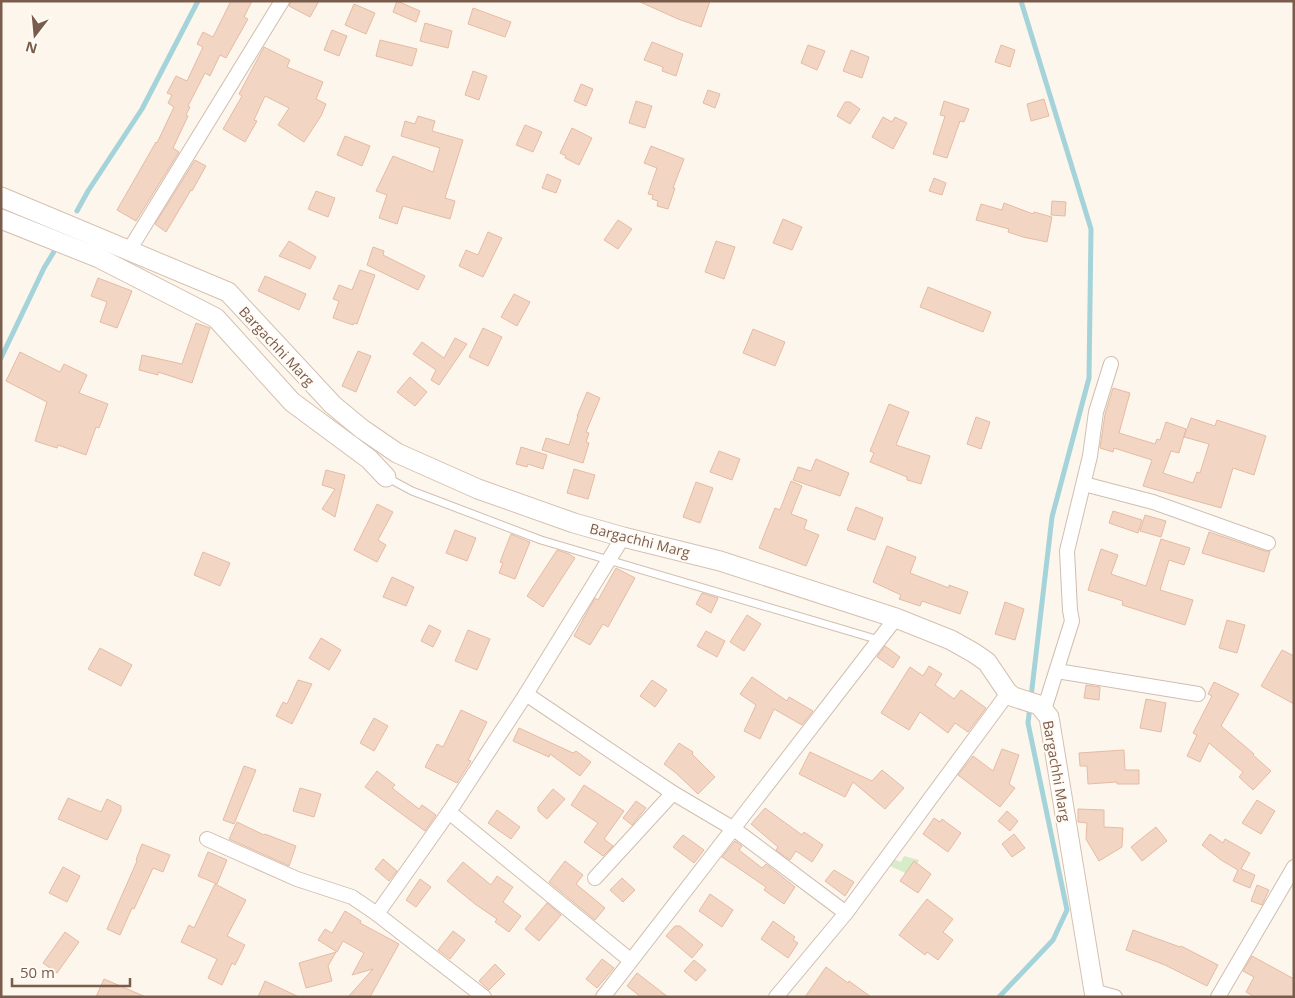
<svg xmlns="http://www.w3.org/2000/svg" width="1295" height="998" viewBox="0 0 1295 998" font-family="'Open Sans',sans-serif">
	<rect width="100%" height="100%" fill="#fdf6ec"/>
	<path fill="#d8ecc9" d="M904 856 919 860 912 876 890 866 893 859 901 862Z"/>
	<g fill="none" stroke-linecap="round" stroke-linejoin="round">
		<g stroke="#a5d3da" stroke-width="5">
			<path d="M1021 1 1091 229 1089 378 1052 517 1031 697"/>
			<path d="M77 211 88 191 142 109 198 1"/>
			<path d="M1 358 44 268 58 245"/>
			<path d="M999 997 1053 940 1067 910 1028 723 1030 706"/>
		</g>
	</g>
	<g fill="#f3d5c3" stroke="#e6bba3">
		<path d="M231 1H252L244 17 248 19 226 58 220 55 210 76 205 73 188 106 190 107 186 115 188 116 173 148 179 152 136 221 117 210 156 142 157 143 174 107 168 103 172 95 167 93 176 76 187 81 203 47 197 44 203 32 213 37Z"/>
		<path d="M291 1H319L310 17 289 6Z"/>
		<path d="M397 1 420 11 416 22 393 12Z"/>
		<path d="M638 1H710L701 27 678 19Z"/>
		<path d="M354 4 375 13 366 34 345 25Z"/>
		<path d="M473 8 511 22 505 37 468 24Z"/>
		<path d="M425 23 452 31 448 48 420 41Z"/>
		<path d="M332 30 347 36 339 56 324 50Z"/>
		<path d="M380 40 417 49 412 66 376 56Z"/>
		<path d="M652 42 683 54 676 76 662 71 663 67 644 60Z"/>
		<path d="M808 45 825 51 817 70 801 63Z"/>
		<path d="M1001 45 1015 50 1010 67 995 62Z"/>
		<path d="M264 47 290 60 287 67 323 82 316 99 326 104 321 116 304 142 278 125 289 108 265 96 254 120 257 121 245 142 223 129 242 96 239 94Z"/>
		<path d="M851 50 869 57 862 78 843 71Z"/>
		<path d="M473 71 487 76 479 100 465 95Z"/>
		<path d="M581 84 593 89 586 106 574 101Z"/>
		<path d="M708 90 720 94 715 108 703 103Z"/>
		<path d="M1044 99 1049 116 1031 121 1027 104Z"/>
		<path d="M636 101 652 106 645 128 629 123Z"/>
		<path d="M944 101 969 109 964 122 960 121 947 158 933 154 945 116 940 115Z"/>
		<path d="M845 102H850L860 109 850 124 837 116Z"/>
		<path d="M418 116 435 121 432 131 463 140 445 198 455 201 450 219 403 206 397 224 379 218 387 195 376 191 393 156 433 172 440 148 401 136 405 121 415 124Z"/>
		<path d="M883 117 892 122 895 117 907 123 893 149 872 137Z"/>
		<path d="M525 125 542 132 533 152 516 145Z"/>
		<path d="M572 128 592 138 579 165 565 158 566 156 560 153Z"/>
		<path d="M345 136 370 146 362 166 337 155Z"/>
		<path d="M651 146 684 159 673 188H675L668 209 657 206 658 201 652 199 653 195 648 194 657 168 644 163Z"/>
		<path d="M195 160 206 166 192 191 191 190 166 232 155 224Z"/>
		<path d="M547 174 561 180 556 193 542 188Z"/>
		<path d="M934 178 946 183 942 195 929 191Z"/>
		<path d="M316 191 335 198 328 217 308 209Z"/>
		<path d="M1052 201 1066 202 1065 216 1051 215Z"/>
		<path d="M1004 203 1033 214 1034 212 1052 217 1047 242 1023 237 1008 232 1009 229 976 220 981 204 1002 210Z"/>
		<path d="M783 219 802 227 792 250 773 243Z"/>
		<path d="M618 220 632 229 618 249 604 240Z"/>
		<path d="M488 232 502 238 483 277 459 266 466 250 478 255Z"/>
		<path d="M289 241 316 257 310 269 279 256Z"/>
		<path d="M716 241 735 247 724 279 705 272Z"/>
		<path d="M373 247 384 251 383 255 425 276 418 290 367 265Z"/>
		<path d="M360 270 375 275 357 324 354 323 353 325 333 318 339 301 333 299 339 285 352 290Z"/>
		<path d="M265 276 306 294 299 310 258 291Z"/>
		<path d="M98 278 132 291 117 328 100 322 107 302 91 296Z"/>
		<path d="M928 287 991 312 983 332 920 307Z"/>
		<path d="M514 294 530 302 517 326 501 317Z"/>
		<path d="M196 323 210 328 192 383 158 372V375L139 370 142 355 182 364Z"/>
		<path d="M483 328 502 337 488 366 469 357Z"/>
		<path d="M753 329 785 342 775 366 743 353Z"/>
		<path d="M455 338 467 344 439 385 431 380 436 370 413 354 422 342 444 358Z"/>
		<path d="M358 351 371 356 356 392 342 386Z"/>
		<path d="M20 352 60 372 64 364 87 375 79 393 108 404 99 428 96 427 86 455 58 445 57 448 35 441 47 402 6 381Z"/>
		<path d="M410 377 427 392 415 406 397 392Z"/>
		<path d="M1113 388 1130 393 1119 433 1155 444 1157 439 1160 440 1166 422 1186 429 1179 453 1171 451 1163 473 1193 483 1197 472 1200 473 1209 444 1184 437 1191 418 1215 426 1217 420 1266 436 1254 475 1233 468 1221 508 1143 486 1152 460 1114 448 1113 452 1100 448 1105 414Z"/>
		<path d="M587 392 600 398 586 432 589 433 586 442 589 443 583 463 542 450 546 438 569 445 578 416H577Z"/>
		<path d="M889 404 909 412 896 445 930 456 921 484 907 480V477L870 462 874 453 870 451Z"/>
		<path d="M976 417 990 422 981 449 967 444Z"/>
		<path d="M521 447 547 455 543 469 528 464 527 467 516 464Z"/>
		<path d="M719 451 740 459 732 480 710 472Z"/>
		<path d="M816 459 849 473 840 496 793 480 798 467 811 471Z"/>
		<path d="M574 469 595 475 588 499 567 493Z"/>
		<path d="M326 470 345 475 335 517 322 509 335 489 322 485Z"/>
		<path d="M791 481 802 486 791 514 807 520 804 529 819 535 806 566 759 548 775 508 780 510Z"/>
		<path d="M696 482 713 488 700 523 683 517Z"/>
		<path d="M377 504 393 512 378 540 386 545 377 562 354 550Z"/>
		<path d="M856 507 883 518 875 540 847 530Z"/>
		<path d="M1113 511 1142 520 1138 533 1109 523Z"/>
		<path d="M1145 515 1166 521 1161 537 1140 531Z"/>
		<path d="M455 530 476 538 467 561 446 553Z"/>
		<path d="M1209 532 1265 551H1270L1264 572 1202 553Z"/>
		<path d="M511 534 530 542 515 579 499 573 503 563 500 562Z"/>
		<path d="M1161 539 1190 548 1184 565 1169 560 1160 590 1193 600 1185 625 1122 605 1123 601 1088 590 1101 549 1118 555 1111 574 1146 586Z"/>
		<path d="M887 546 916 557 910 573 949 588V585L968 592 960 614 922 601 920 606 899 599 901 595 873 582Z"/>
		<path d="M557 550 569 554 575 558 543 607 527 596Z"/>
		<path d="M203 552 230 563 220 586 194 575Z"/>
		<path d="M616 568 635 578 608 627 603 624 590 645 574 636 586 614 595 598 598 600Z"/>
		<path d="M392 577 414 587 406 606 383 597Z"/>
		<path d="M702 593 718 598 711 613 696 604Z"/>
		<path d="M1005 602 1024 609 1015 640 995 634Z"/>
		<path d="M747 615 761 624 744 651 730 642Z"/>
		<path d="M1227 620 1245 625 1237 653 1219 648Z"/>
		<path d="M429 625 441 631 433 647 421 641Z"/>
		<path d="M468 630 490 639 477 670 455 661Z"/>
		<path d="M706 631 725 641 717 657 697 646Z"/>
		<path d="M321 638 341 650 329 670 309 658Z"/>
		<path d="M885 646 900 657 893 668 877 657Z"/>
		<path d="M100 648 132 665 121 686 88 669Z"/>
		<path d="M1282 650 1294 656V704L1261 686Z"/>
		<path d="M929 666 942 674 935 685 954 699 961 690 986 708 968 732 955 723 948 733 920 712 909 730 881 713 910 667 923 676Z"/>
		<path d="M752 677 787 701 789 697 813 711 802 725 774 709 760 739 744 731 756 705 740 694Z"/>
		<path d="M298 680 312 684 292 724 276 716 283 702 287 704Z"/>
		<path d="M652 680 667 690 655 707 640 696Z"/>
		<path d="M1214 682 1239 694 1221 726 1254 754 1253 755 1271 771 1253 790 1239 777 1243 772 1209 743 1200 762 1187 756 1197 735 1193 733 1212 696 1208 694Z"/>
		<path d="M1086 685 1100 687 1099 700 1084 698Z"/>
		<path d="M1146 699 1166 703 1161 732 1140 728Z"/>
		<path d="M461 710 487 722 468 760 471 761 457 783 425 767 437 744 443 747Z"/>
		<path d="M374 718 388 726 374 751 360 743Z"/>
		<path d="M519 728 573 753 576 751 591 762 580 776 550 754 549 757 513 741Z"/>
		<path d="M679 743 693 752 692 754 715 777 698 794 676 773 664 764Z"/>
		<path d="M1002 749 1019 755 1009 784 1015 788 1000 807 958 775 973 756 993 771Z"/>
		<path d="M1124 750 1125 770H1139V784H1117V782L1088 784 1087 766H1080L1079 753Z"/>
		<path d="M810 752 872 781 882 770 904 788 885 809 853 782 845 797 799 774Z"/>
		<path d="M244 766 256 770 234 824 223 820Z"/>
		<path d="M377 771 395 785 392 788 419 809 422 805 436 815 425 831 365 787Z"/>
		<path d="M584 785 624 811 604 839 613 846 603 856 584 842 598 823 571 805Z"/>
		<path d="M300 788 321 794 314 817 293 811Z"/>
		<path d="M553 789 565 799 547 819 538 811V807Z"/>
		<path d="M68 798 101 812 107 799 121 806V811L107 840 58 819Z"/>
		<path d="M1257 800 1275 811 1261 834 1242 823Z"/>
		<path d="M636 801 646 808 632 825 623 818Z"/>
		<path d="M765 808 802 835 804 832 823 845 812 862 796 851 790 860 776 850 778 847 751 824Z"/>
		<path d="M1078 809 1104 810V827L1123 828 1122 847 1099 861 1086 839 1087 823 1078 822Z"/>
		<path d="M497 810 520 827 511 839 488 823Z"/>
		<path d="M1007 811 1018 821 1010 831 998 821Z"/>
		<path d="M934 818 940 822 942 819 961 833 948 852 923 834Z"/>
		<path d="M237 822 264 835 265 834 296 846 289 866 229 839Z"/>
		<path d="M1156 827 1167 841 1142 861 1131 847Z"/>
		<path d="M1014 834 1025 848 1012 857 1002 844Z"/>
		<path d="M1210 834 1223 843 1225 839 1250 853 1241 869 1255 875 1250 888 1233 881 1238 870 1221 860 1202 845Z"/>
		<path d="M683 835 704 850 694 863 673 847Z"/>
		<path d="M735 841 742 846 739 850 762 868 766 864 795 887 784 904 764 890 766 887 722 857Z"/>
		<path d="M142 844 170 855 163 872 153 868 134 909 132 908 120 935 107 929 137 861 136 860Z"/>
		<path d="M208 852 227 860 217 884 198 876Z"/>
		<path d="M383 859 397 871 389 881 375 869Z"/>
		<path d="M565 861 583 875 576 884 605 908 595 920 549 882Z"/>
		<path d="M914 861 931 874 918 893 900 881Z"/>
		<path d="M463 862 491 885 497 876 513 887 503 902 521 916 509 932 495 922 497 919 475 904 447 881Z"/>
		<path d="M63 867 80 876 67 902 49 893Z"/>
		<path d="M834 870 854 882 845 896 825 881Z"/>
		<path d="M622 878 635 890 623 902 610 890Z"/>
		<path d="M420 879 431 887 416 907 406 900Z"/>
		<path d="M215 884 246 900 227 936 245 945 235 965 232 963 222 985 208 978 217 959 181 942 189 925 194 928Z"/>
		<path d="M1257 885 1269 890 1262 905 1251 901Z"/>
		<path d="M710 894 733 910 722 927 699 911Z"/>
		<path d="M927 899 953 919 943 932 953 940 938 960 927 952 925 955 899 935Z"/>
		<path d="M547 903 561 915 539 941 525 929Z"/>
		<path d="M345 911 361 921 360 923 399 944 370 997H348L373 969 352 975 364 953 343 941 337 952 318 940 325 929 332 933Z"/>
		<path d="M773 921 795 937 793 940 798 943 788 958 761 939Z"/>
		<path d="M675 926H680L703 945 692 958 666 936Z"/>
		<path d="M1133 930 1180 947 1181 946 1218 965 1207 986 1165 965 1126 950Z"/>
		<path d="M453 931 465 940 450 959 438 950Z"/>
		<path d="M65 932 79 942 57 973 43 963Z"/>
		<path d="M336 952 328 966 332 981 306 988 299 963Z"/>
		<path d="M1252 956 1294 979V997H1255L1246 992 1254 977 1243 971Z"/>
		<path d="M602 959 614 968 597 988 586 979Z"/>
		<path d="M694 960 706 970 696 981 684 971Z"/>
		<path d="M495 964 505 974 489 990 479 981Z"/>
		<path d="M826 967 848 983 849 981 871 997H805Z"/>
		<path d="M637 973 668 997H641L627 986Z"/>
		<path d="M104 979 146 997H96Z"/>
		<path d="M265 981 299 997H258Z"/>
	</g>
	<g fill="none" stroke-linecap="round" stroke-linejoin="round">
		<g stroke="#d1beb0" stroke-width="9">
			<path id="lane" d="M386 477 412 491 541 540 879 640"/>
		</g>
		<g stroke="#d1beb0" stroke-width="16">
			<g id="street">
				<path d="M128 252 282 1"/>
				<path d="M1084 484 1153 502 1268 543"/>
				<path d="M1057 671 1198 694"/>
				<path d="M526 694 673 793 734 829 846 913"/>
				<path d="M1044 710 1072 621 1070 610 1067 551 1090 456 1096 412 1111 364"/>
				<path d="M449 812 630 960"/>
				<path d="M207 839 297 879 352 897 377 914 484 997"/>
				<path d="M595 878 673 793"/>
				<path d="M377 914 449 812 526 694 623 537"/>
				<path d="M1093 991 1115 997"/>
				<path d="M603 997 896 618"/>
				<path d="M776 997 846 913 1008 693"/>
				<path d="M1218 997 1294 867"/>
			</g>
		</g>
		<g stroke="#d6c0b0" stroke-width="21">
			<g id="secondary">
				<path d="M1 197 228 292 333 405 362 429 397 453 478 489 574 523 623 537 720 561 896 618 951 640 974 653 987 662 1008 693 1014 697 1039 705 1049 717 1095 997"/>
				<path d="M1 219 99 258 216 318 292 402 369 459 386 477"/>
			</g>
		</g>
		<use href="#lane" stroke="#fff" stroke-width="7"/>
		<use href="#street" stroke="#fff" stroke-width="14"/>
		<use href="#secondary" stroke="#fff" stroke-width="19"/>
	</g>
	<g text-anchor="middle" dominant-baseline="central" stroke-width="4" stroke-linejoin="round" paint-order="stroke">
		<g font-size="14" fill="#7a5c4d" stroke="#fffaf3">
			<text transform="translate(277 346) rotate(47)">Bargachhi Marg</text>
			<text transform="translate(640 540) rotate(14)">Bargachhi Marg</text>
			<text transform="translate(1057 771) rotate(80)">Bargachhi Marg</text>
		</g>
	</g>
	<rect width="1295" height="998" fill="none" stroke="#7a5c4d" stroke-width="5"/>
	<g transform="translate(35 35) rotate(196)" stroke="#fffaf3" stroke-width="4" paint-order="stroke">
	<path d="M0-4L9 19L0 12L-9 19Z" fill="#7a5c4d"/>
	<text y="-8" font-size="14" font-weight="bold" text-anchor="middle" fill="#7a5c4d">N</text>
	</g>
	<path d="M12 978v8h118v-8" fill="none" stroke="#7a5c4d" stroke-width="2.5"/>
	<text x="20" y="978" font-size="15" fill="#7a5c4d" stroke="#fffaf3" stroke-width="4" paint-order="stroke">50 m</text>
</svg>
